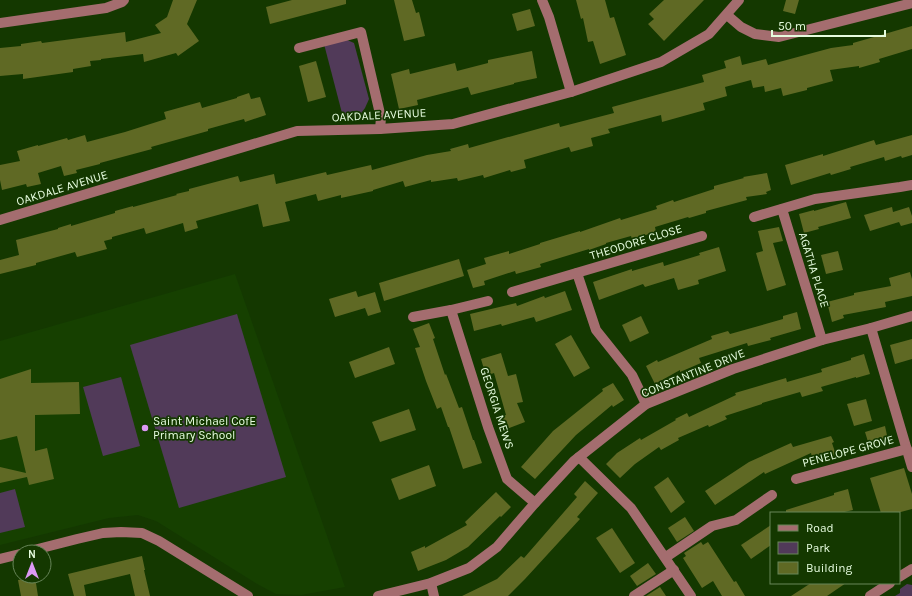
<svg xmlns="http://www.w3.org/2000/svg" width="912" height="596" viewBox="0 0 912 596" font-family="Karla,sans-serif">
	<rect width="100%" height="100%" fill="#143800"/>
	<path fill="#164000" d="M235 274 345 587 301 595 276 594 259 585 156 521 138 515 109 518 0 545V341Z"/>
	<g fill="#513a59">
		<path d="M345 39 354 43 369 99 365 108 359 116 343 117 324 44Z"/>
		<path d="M237 314 286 477 179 508 130 345Z"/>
		<path d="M121 377 140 446 103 456 83 387Z"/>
		<path d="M15 489 25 527 0 533V493Z"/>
		<path d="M907 584 912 585V596H895L900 593V589Z"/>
	</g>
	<g fill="#5f6924">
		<path d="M173 0H197L187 24 199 41 178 56 176 53 144 62 143 54 101 59V60L90 61 91 66 73 69V72L23 79V74L0 76V48L21 46V44L41 41 42 43 125 32 126 42 161 33 155 25 167 17Z"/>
		<path d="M292 0H346V4L270 24 266 7Z"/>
		<path d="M394 0H412L416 13 419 12 425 36 404 41Z"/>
		<path d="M576 0H605L610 18 614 17 626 55 600 64 593 41 588 42 583 18 581 19Z"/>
		<path d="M664 0H704L664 41 648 24 654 19 649 14Z"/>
		<path d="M786 0H799L795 14 783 11Z"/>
		<path d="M530 9 535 26 517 31 512 14Z"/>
		<path d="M912 26V49L879 59 880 62 859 68V66L830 70 833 81 807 88V90L783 96 781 88 765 92 764 86 753 88 751 80 725 87 727 96 703 103 705 110 662 122 661 115 608 129 610 133 591 138 593 146 571 152 569 147 524 160 526 168 511 172 510 170 484 178 483 175 458 181 457 178 431 182V180L405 187 403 181 373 190V191L341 198V195L318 201 316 194 285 202 290 221 263 227 258 204 196 221 198 228 185 232 183 223 146 234 144 228 112 237V239L104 241 107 249 77 257 75 252 36 263V265L0 274V260L19 255 16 240 58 229V228L71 224V226L115 213V211L133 206V207L177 195 176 194 189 191V189L238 176 240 182 274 174 276 184 326 172 327 175 371 165 372 170 427 155 451 151 450 149 468 144 469 148 559 123 560 127 614 113 612 107 704 82 702 75 726 68 724 61 740 56 742 65 766 59 768 65 831 48 853 45V43L881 35Z"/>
		<path d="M532 51 537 78 514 83V84L471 95 468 87 417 100 418 105 399 109 391 74 409 69 410 74 455 63 457 71 488 63V60Z"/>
		<path d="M316 61 326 97 308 102 299 66Z"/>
		<path d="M249 93 251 99 260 97 266 115 245 122 244 119 208 129V131L151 147 152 149 100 163V164L76 170 77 173 64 176 61 166 38 173 41 184 27 187 26 184 2 190 0 180V165L20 161 17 151 38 145V146L67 138 68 140 85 135 87 142 125 132 166 119 164 112 200 102 202 108 237 98V97Z"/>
		<path d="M912 135V155L902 158 901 156 885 161 884 157 850 167 851 169 831 175 830 173 791 185 785 165 823 154V156L874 140 876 145Z"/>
		<path d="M767 173 771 190 766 192 767 194 746 197 747 200 706 211V213L689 218 688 217 655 227 656 232 632 239 631 236 606 243V244L589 250V249L540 264 541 267 516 274 515 271 484 281 485 285 473 288 467 270 486 264 484 258 509 251V254L540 244V243L580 231V232L620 218 621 220 657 209 656 206 673 200 674 202 714 189V186L744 178 743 177Z"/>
		<path d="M846 202 851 218 818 227 819 229 804 233 799 214 814 210V211Z"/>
		<path d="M892 207 893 212 909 207 912 216V223L901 226 899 222 870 231 864 215Z"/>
		<path d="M779 227 783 241 773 243 786 285 767 291 756 253 763 251 758 231Z"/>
		<path d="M719 247 726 271 698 280 699 284 678 290 674 278 645 287 643 284 599 300 593 282 632 269V271L663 262 664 266 700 255 699 253Z"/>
		<path d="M838 251 843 270 826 274 821 255Z"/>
		<path d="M459 259 464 276 384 301 379 283Z"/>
		<path d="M910 272 912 279V296L885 302 886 307 843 315 844 318 832 322 827 302 854 295V293L891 286 889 278Z"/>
		<path d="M356 291 358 297 375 292 381 312 368 316 365 308 335 317 329 299Z"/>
		<path d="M565 291 572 310 536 322 534 317 502 326 501 324 474 331 470 314 516 303 517 306 544 296 545 298Z"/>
		<path d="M797 312 801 329 770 338 771 340 748 346 747 343 699 358 701 363 680 372V370L655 384 646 366 657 360 658 362 712 339 711 336 728 331 730 334 783 319V316Z"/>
		<path d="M641 316 649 333 630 342 622 325Z"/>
		<path d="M429 323 435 338 433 339 445 375 446 374 459 408 462 407 473 440H474L482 463 463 469 449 427H448L441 407 437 409 426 381 415 348 420 347 413 329Z"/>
		<path d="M571 335 590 368 574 377 555 344Z"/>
		<path d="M912 339V359L895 364 890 345Z"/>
		<path d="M389 347 395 364 355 378 349 362Z"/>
		<path d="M501 353 508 376 516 374 523 402 517 403 525 422 504 430 499 417 506 415 494 373 486 376 481 359Z"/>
		<path d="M864 354 870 374 856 378V377L821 387 823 391 802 397 800 392 762 403V404L725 416 727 419 709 427 708 425 678 438 679 440 661 450 659 447 635 464 620 478 606 464 617 453 640 438 641 440 676 420 675 419 687 413 689 417 736 395 735 393 786 378 787 382 822 372 821 369 851 360V358Z"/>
		<path d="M31 369V383L79 382 80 414 35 415V451L47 448 54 479 29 485 27 477 0 483V467L26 473 17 436 0 440V379Z"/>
		<path d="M613 383 624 400 613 407 612 405 576 435 535 479 521 467 553 431 603 391 602 389Z"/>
		<path d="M866 399 872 421 854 426 847 404Z"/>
		<path d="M409 409 416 430 380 442 372 422Z"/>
		<path d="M885 426 888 440 869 445 865 432Z"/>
		<path d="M831 436 834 442 832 443 836 455 813 461 811 453 765 474 764 472 715 505 705 491 749 462 791 443 793 447Z"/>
		<path d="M429 465 436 486 399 500 391 479Z"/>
		<path d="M904 468 912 494V509L897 513H881L870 478Z"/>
		<path d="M668 477 685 502 671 513 654 487Z"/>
		<path d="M585 481 598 493 577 517 580 519 525 579 508 596H462L497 579 521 556 524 558 577 497 574 494Z"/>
		<path d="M848 489 853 510 840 513H786V510L834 495V493Z"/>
		<path d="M496 492 511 507 501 517 500 516 468 547 446 560 418 571 411 552 425 546V548L467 525 465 522Z"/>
		<path d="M685 517 694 531 677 542 668 528Z"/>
		<path d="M771 525V545L751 559 741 545Z"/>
		<path d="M612 528 635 563 620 573 596 538Z"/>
		<path d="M701 542 703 545 708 542 734 582 736 581 745 596H722L713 581 702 588 683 558 686 556 684 553Z"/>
		<path d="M142 556 145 570H144L150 596H135L130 574 84 585 86 596H74L68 574Z"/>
		<path d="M648 563 656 574 637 586 630 576Z"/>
		<path d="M35 577 38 596H21L18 580Z"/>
		<path d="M811 583H846L827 596H791Z"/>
		<path d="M660 587 666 596H646Z"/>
	</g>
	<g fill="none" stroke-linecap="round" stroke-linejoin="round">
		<g stroke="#a46d6f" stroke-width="10">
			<path d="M542 0 549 17 571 92"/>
			<path d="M727 15 741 27 755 34 779 37 912 3"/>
			<path d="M0 23 106 8 122 2 124 0"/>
			<path d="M299 48 361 32 381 118 380 129"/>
			<path d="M782 209 822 340"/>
			<path d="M754 217 815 199 900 187 912 185"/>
			<path d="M0 220 297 131 380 129 453 124 571 92 661 62 709 34 739 0"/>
			<path d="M577 273 596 330 632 375 646 404"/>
			<path d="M512 292 702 236"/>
			<path d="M451 310 488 427 507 479 535 503"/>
			<path d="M413 317 451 310 488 301"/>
			<path d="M871 328 912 467"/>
			<path d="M579 457 631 508 691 596"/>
			<path d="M796 479 907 449"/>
			<path d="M26 552 77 539 103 533 121 532 142 533 159 541 248 596"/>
			<path d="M666 557 712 526 736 520 772 495"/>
			<path d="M0 559 20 554"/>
			<path d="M899 577 912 569"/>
			<path d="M431 583 434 596"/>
			<path d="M378 596 431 583 469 568 497 547 535 503 574 461 646 404 733 369 822 340 871 328 912 316"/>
			<path d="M634 596 674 570"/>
			<path d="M870 596 890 583"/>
		</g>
	</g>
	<circle fill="#dc99f4" stroke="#143800" stroke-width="1.5" cx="145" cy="428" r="4"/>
	<g text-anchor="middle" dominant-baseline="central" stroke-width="3.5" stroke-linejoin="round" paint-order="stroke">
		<g font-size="12" fill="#e6fcde" stroke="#143800">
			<text transform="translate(379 115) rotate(-3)">OAKDALE AVENUE</text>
			<text transform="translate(62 188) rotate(-17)">OAKDALE AVENUE</text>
			<text transform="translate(636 242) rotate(-17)">THEODORE CLOSE</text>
			<text transform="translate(814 270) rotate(73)">AGATHA PLACE</text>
			<text transform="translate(693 373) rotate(-22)">CONSTANTINE DRIVE</text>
			<text transform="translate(497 408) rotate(72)">GEORGIA MEWS</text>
			<text transform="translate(848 451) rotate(-15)">PENELOPE GROVE</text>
		</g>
		<g font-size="12" fill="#e6fcde" stroke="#143800" text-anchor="start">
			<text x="153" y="421">Saint Michael CofE<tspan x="153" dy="14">Primary School</tspan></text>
		</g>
	</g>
	<rect x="770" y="512" width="130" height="72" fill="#143800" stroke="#688659"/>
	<rect x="778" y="525" width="20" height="6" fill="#a46d6f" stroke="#688659"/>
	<text x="806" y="532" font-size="12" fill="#e6fcde">Road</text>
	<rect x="778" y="542" width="20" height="12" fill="#513a59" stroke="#688659"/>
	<text x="806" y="552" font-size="12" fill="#e6fcde">Park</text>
	<rect x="778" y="562" width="20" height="12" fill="#5f6924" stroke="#688659"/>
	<text x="806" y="572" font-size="12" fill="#e6fcde">Building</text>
	<g transform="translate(32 564)"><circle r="19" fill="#143800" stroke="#688659"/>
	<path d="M0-3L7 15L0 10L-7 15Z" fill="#dc99f4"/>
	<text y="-6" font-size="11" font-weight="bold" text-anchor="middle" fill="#e6fcde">N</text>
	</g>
	<path d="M772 30v6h113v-6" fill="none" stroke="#e6fcde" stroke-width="2"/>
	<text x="778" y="30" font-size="12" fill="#e6fcde" stroke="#143800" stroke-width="3" paint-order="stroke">50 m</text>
</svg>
